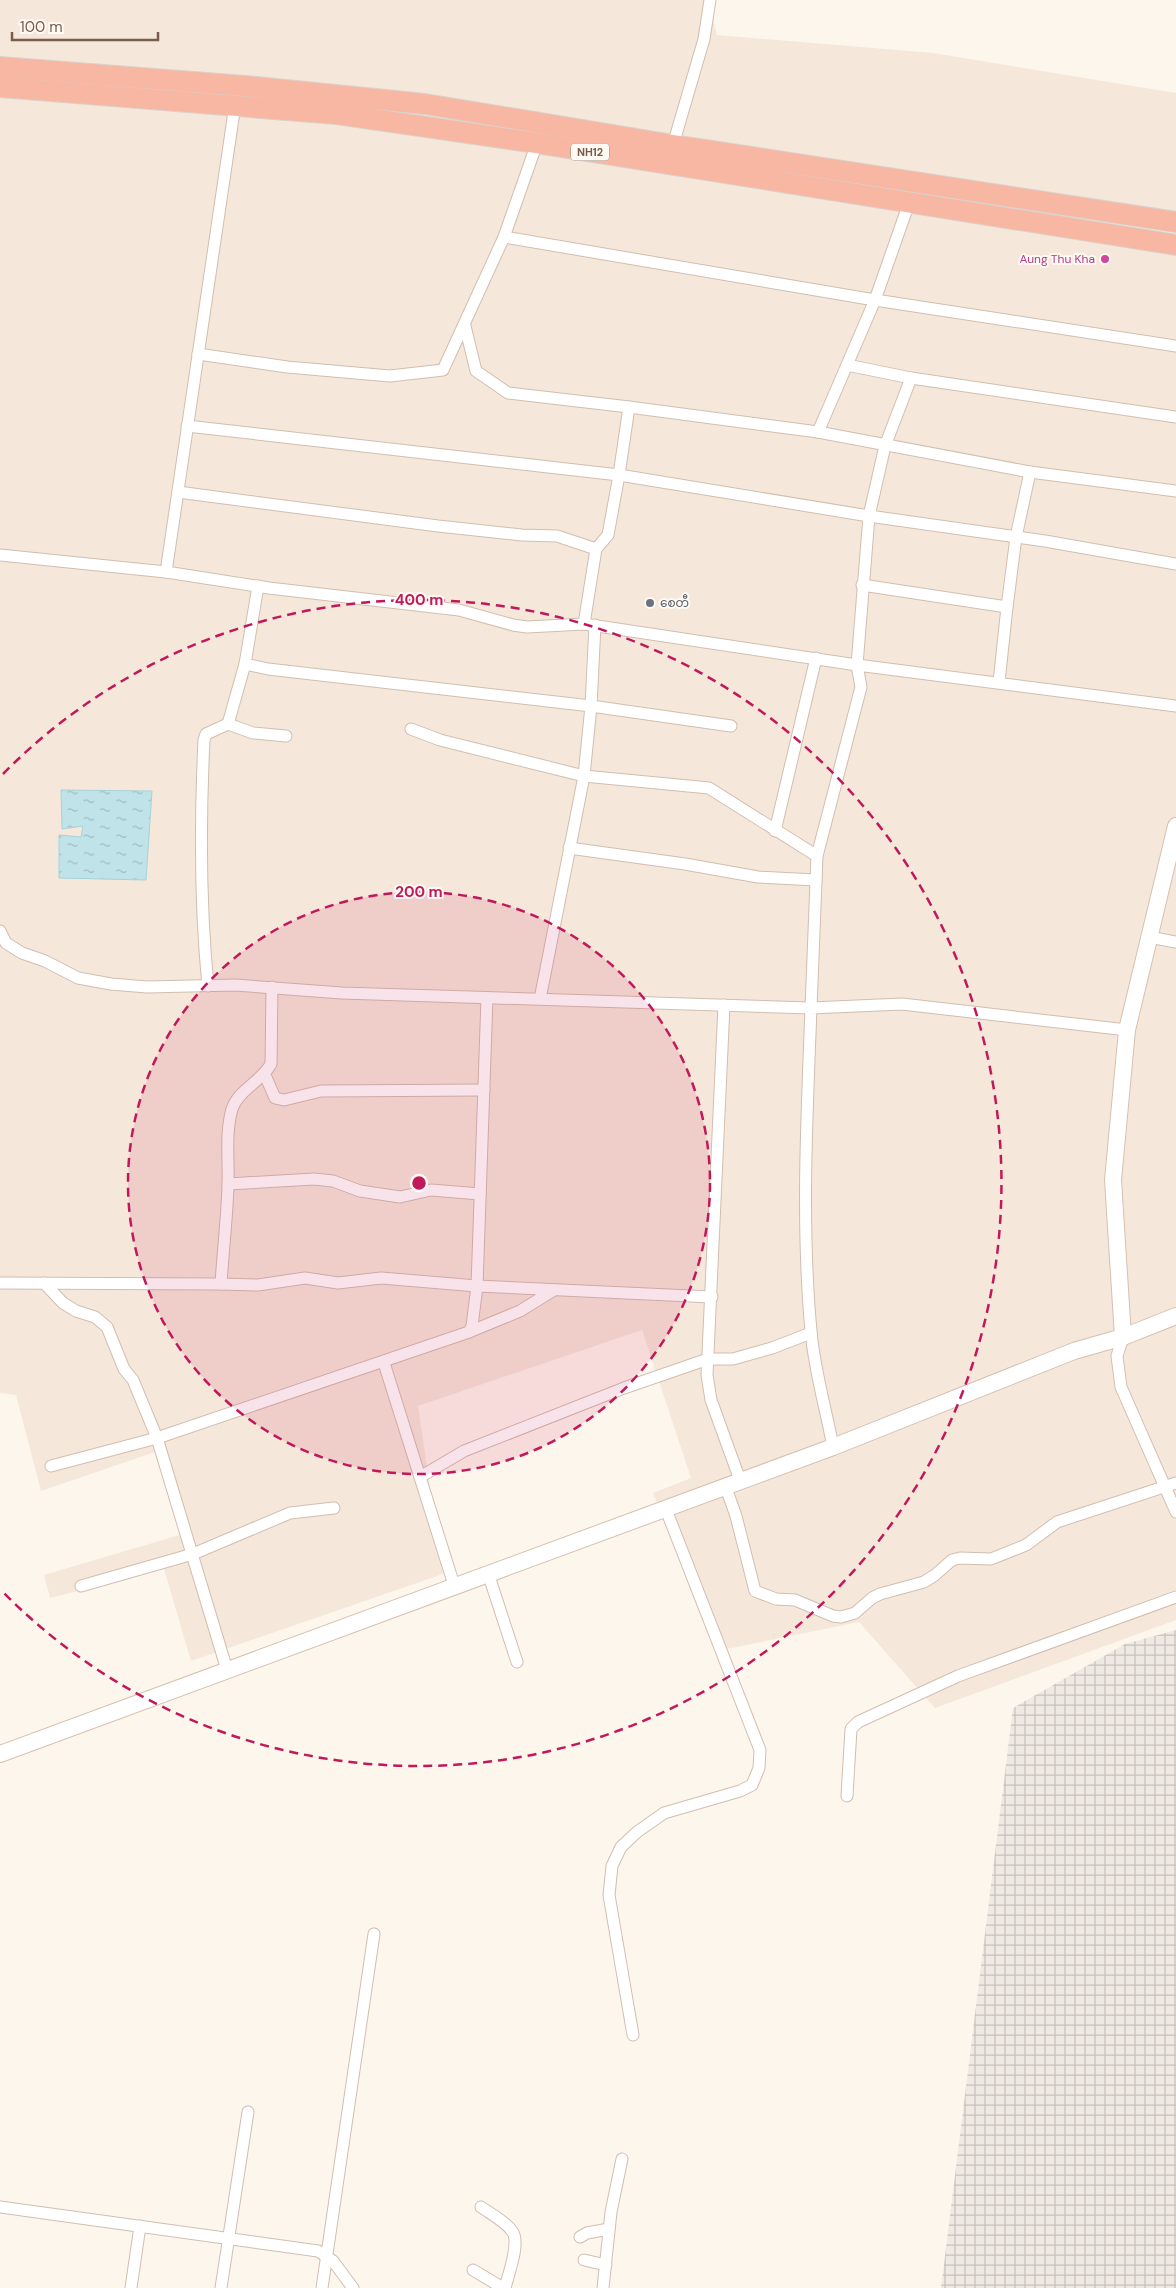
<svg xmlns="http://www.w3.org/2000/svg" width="1176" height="2288" viewBox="0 0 1176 2288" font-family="'DM Sans','Noto Sans Myanmar',sans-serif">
	<defs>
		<pattern id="industrial-grid" width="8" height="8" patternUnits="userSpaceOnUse" patternTransform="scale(1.25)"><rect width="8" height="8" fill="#efe9e4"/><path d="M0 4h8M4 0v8" fill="none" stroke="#c7c0bb"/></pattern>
		<pattern id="water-ripples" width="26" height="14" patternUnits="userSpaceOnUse" patternTransform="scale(1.25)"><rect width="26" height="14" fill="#bfe3e8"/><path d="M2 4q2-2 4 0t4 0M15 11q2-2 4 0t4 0" fill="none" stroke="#a0bbbe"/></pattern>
	</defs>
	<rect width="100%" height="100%" fill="#fdf6ec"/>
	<path fill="#f5e8da" d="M0 0H708L717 35 933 53 1176 93V1620L935 1708 859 1622 717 1651 653 1493 691 1478 642 1330 418 1406 443 1574 191 1661 164 1569 50 1598 44 1575 183 1534 158 1451 41 1491 16 1395 0 1393Z"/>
	<path fill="url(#industrial-grid)" d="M1176 1630V2288H941L1013 1708 1125 1644Z"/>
	<path fill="url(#water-ripples)" stroke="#a5d3da" d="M61 790 152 791 146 880 59 878V835L81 837 83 826 62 829Z"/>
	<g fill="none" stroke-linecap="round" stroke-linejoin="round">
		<g stroke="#d1beb0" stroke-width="13">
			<g id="street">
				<path d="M673 145 704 39 710 0"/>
				<path d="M504 237 875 300 1176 346"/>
				<path d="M465 326 476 371 508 393 629 407 818 432 1030 472 1176 491"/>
				<path d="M198 354 287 367 390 376 443 370 504 237 537 143"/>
				<path d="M847 365 911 378 1176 417"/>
				<path d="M187 426 619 475 869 516 1045 541 1176 564"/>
				<path d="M818 432 875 300 909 203"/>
				<path d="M178 492 438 526 522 535 557 536 596 549"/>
				<path d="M0 555 166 572 269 588 459 610 513 625 527 627 584 624 857 665 1176 706"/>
				<path d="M166 572 235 105"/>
				<path d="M862 585 1007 607 999 682"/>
				<path d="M1007 607 1016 537 1030 472"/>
				<path d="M584 624 596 549 608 535 619 475 629 407"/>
				<path d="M245 664 268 669 591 706 731 726"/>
				<path d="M228 724 245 664 258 586"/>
				<path d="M411 729 440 740 584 776 709 788 817 856"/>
				<path d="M775 831 816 658"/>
				<path d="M569 848 685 864 758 877 816 880"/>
				<path d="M0 931 6 943 22 953 45 961 78 978 111 984 147 987 235 985 342 993 811 1008 817 856 861 687 857 665 869 516 885 446 911 378"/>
				<path d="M1149 937 1176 942"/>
				<path d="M208 986C200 905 200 822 204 740L206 734 228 724 253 733 286 736"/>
				<path d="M272 987 271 1064C261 1082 239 1089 232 1109 225 1134 229 1160 228 1185 227 1218 223 1251 221 1284L258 1285 305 1278 338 1283 381 1278 477 1286 712 1297"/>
				<path d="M540 999 584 776 591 706 595 625"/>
				<path d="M724 1005 707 1375 711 1400 740 1480"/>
				<path d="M265 1075 275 1098 284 1100 321 1091 484 1090"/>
				<path d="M228 1184 314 1179 333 1181 360 1191 400 1197 431 1190 480 1194"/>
				<path d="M0 1283 221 1284"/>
				<path d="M44 1283 63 1303 76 1311 95 1317 107 1327 124 1369 133 1380 157 1438 227 1670"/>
				<path d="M469 1332 520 1311 554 1290"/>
				<path d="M1123 1337 1117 1356 1121 1387 1176 1512"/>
				<path d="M384 1363 454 1585"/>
				<path d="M833 1447C826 1409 814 1369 811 1331 801 1223 807 1115 811 1008L902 1004 1127 1030"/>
				<path d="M51 1466 157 1438 469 1332 472 1326 477 1286 487 998"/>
				<path d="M420 1477 464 1451 624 1388 708 1359H733L772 1348 811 1333"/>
				<path d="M725 1485 736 1516 755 1591 776 1599 795 1600 833 1616 841 1617 855 1613 872 1598 880 1594 924 1582 935 1575 952 1560 960 1558 991 1559 1026 1545 1057 1522 1176 1483"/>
				<path d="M488 1573 517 1662"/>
				<path d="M81 1586 193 1554 290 1513 334 1508"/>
				<path d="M847 1796 851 1729 858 1722 958 1676 1176 1597"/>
				<path d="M633 2035 609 1895 612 1866 621 1847 637 1832 664 1813 740 1791 752 1785 759 1768 760 1750 665 1507"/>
				<path d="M0 2207 318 2251 333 2261 353 2288"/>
				<path d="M481 2207C491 2214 505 2221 512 2231 521 2242 508 2275 505 2288"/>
				<path d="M580 2237 587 2233 609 2229"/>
				<path d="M584 2260 606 2265"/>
				<path d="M473 2270 503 2288"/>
				<path d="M131 2288 140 2226"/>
				<path d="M221 2288 248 2112"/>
				<path d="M322 2288 374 1934"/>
				<path d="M603 2288 611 2212 622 2159"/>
			</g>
		</g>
		<g stroke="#d6c0b0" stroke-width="18">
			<g id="secondary">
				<path d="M1123 1337 1113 1180 1127 1030 1176 826"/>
				<path d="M0 1754 833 1447 1074 1351 1123 1337 1176 1316"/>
			</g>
		</g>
		<g stroke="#dad1cd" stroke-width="22">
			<g id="highway">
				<path d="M0 67 245 86 425 104 673 145 1176 222"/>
				<path d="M0 87 337 114 537 143 1176 245"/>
			</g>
		</g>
		<use href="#street" stroke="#fff" stroke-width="11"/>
		<use href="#secondary" stroke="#fff" stroke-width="16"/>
		<use href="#highway" stroke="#f7b7a3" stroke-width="20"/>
	</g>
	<circle cx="419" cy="1183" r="291" fill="#c2185b" fill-opacity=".12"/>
	<g fill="none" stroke="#c2185b" stroke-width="2.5" stroke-dasharray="9 6">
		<circle cx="419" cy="1183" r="291"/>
		<path d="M3 774A583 583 0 1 1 3 1592"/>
	</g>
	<circle fill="#d1479c" stroke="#fffaf3" stroke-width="2" cx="1105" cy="259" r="5"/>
	<circle fill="#6b7280" stroke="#fffaf3" stroke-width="2" cx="650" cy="603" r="5"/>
	<g text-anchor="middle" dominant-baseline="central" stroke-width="4" stroke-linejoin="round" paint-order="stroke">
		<rect fill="#fffaf3" stroke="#a28b7f" stroke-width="1" x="571" y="143.5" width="38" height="17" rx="4"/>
		<g font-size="11" font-weight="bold" fill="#7a5c4d">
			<text x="590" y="152">NH12</text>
		</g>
		<g font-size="12" fill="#b23c85" stroke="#fffaf3" text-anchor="end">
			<text x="1095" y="259">Aung Thu Kha</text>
		</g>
		<g font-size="12" fill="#5b616d" stroke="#fffaf3" text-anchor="start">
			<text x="660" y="603">စေတီ</text>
		</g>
	</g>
	<circle cx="419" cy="1183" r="8" fill="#c2185b" stroke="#fffaf3" stroke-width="2.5"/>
	<g font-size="15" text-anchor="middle" font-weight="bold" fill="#c2185b" stroke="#fffaf3" stroke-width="4" stroke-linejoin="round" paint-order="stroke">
		<text x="419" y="605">400 m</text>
		<text x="419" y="897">200 m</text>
	</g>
	<path d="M12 32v8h146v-8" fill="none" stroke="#7a5c4d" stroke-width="2.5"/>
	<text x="20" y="32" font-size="15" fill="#7a5c4d" stroke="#fffaf3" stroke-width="4" paint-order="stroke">100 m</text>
</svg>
